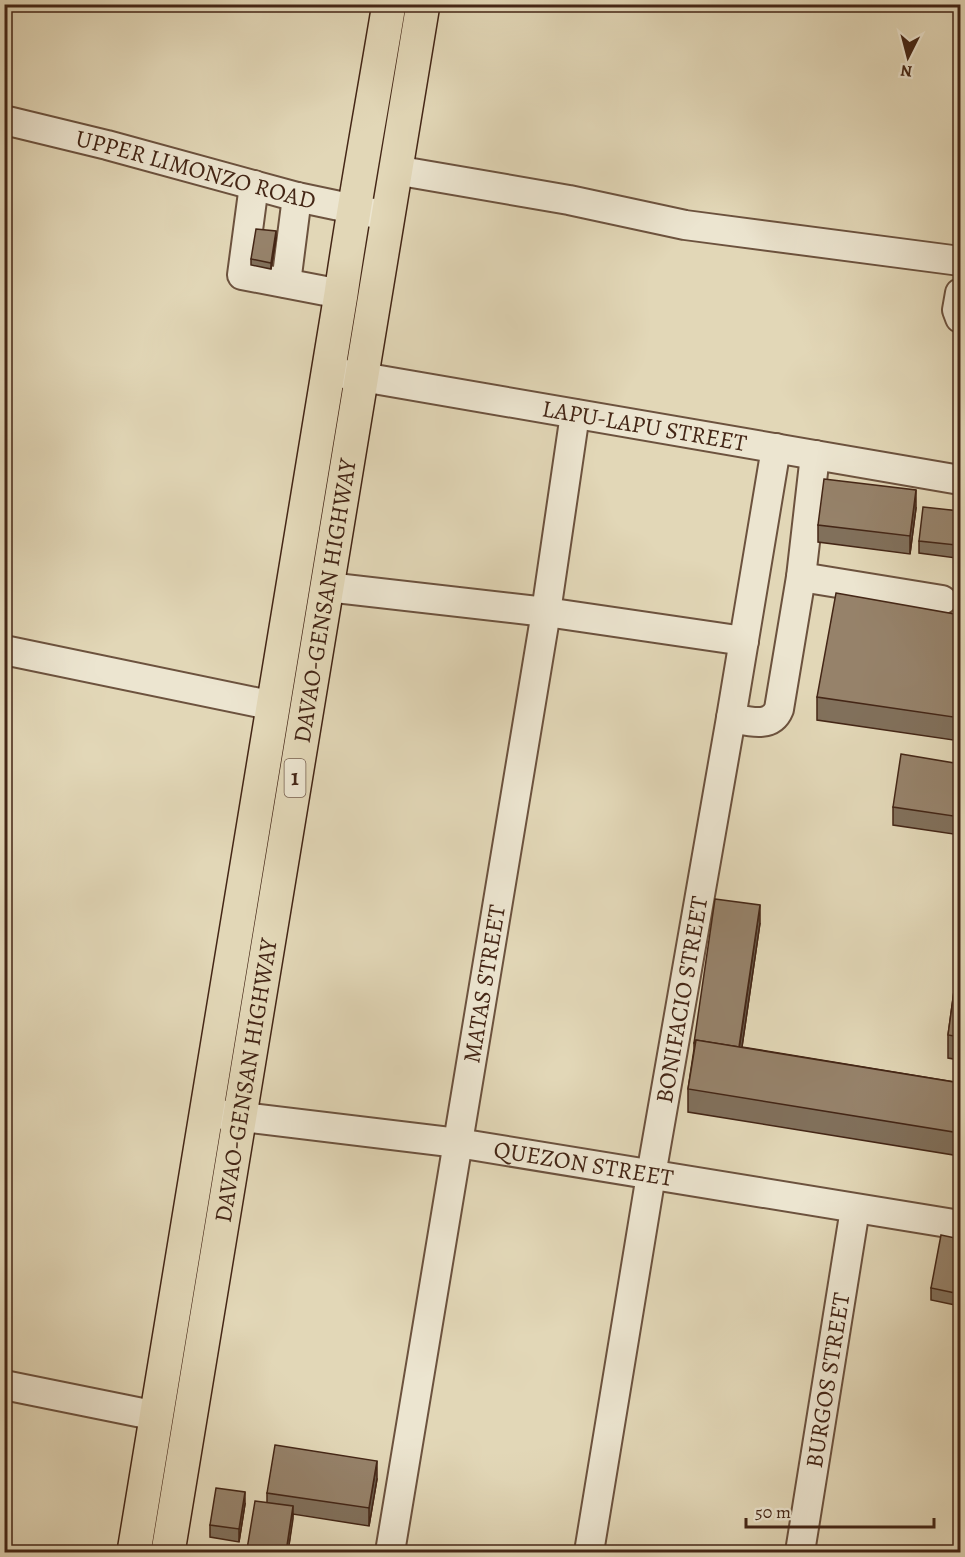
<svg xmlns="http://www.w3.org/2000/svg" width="965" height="1557" viewBox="0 0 965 1557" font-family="Alegreya,serif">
	<rect width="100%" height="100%" fill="#e2d7b7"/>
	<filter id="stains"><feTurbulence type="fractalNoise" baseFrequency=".00333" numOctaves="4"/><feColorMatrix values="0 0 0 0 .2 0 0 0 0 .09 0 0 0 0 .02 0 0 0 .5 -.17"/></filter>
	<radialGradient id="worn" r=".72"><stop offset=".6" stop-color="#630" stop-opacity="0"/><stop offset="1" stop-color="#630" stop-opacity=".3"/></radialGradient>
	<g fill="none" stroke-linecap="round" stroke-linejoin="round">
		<g stroke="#6c523e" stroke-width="32">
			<g id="minor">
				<path id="s1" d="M4 120 107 145 297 197 387 216"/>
				<path d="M395 170 569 200 685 225 960 261"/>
				<path d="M254 185 242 275 341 294"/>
				<path d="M286 283 297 197"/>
				<path d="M960 293 957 310 960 318"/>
				<path id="s2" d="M339 373 960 480"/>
				<path d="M801 577 942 600"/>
				<path d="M327 587 546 612 744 641"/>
				<path d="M4 650 274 706"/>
				<path d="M731 718C748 721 771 729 779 709L801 577 815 455"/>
				<path id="s3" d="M217 1114 458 1143 960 1225"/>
				<path d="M4 1385 157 1416"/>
				<path id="s4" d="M390 1552 546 612 575 414"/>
				<path id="s5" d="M589 1552 651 1175 731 718 776 448"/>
				<path id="s6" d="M800 1552 855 1209"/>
			</g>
		</g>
		<g stroke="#442616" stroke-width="36">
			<g id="highway">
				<path d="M134 1552 341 294C355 197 373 101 389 4"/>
				<path id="s7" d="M168 1552 423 4"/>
			</g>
		</g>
		<use href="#minor" stroke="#ece5d0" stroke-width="28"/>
		<use href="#highway" stroke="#e2d7b7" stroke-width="33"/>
	</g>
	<g fill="#81705b" stroke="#442616" stroke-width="1.5">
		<path d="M276 238 271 269 251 265V259Z"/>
		<path d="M916 508 910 554 818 542V525Z"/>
		<path d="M960 523 956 558 919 553V541Z"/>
		<path d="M960 615V741L817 720V697Z"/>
		<path d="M960 764V835L893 825V807Z"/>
		<path d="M760 923 742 1047 960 1083V1156L688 1112V1089L694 1049V1043Z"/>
		<path d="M960 947V1060L948 1058V1035Z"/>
		<path d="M960 1239V1306L931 1300V1288Z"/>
		<path d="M377 1479 369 1526 293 1514 288 1552H247V1549L267 1503V1493Z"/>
		<path d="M245 1504 239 1542 210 1537V1525Z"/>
	</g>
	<g fill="#695b4a" stroke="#442616" stroke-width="1.5">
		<path d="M276 231V238L271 269V263Z"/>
		<path d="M916 490V508L910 554V536Z"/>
		<path d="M960 511V523L956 558V545Z"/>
		<path d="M760 905V923L739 1067V1050Z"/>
		<path d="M377 1461V1479L369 1526V1508Z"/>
		<path d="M245 1492V1504L239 1542V1529Z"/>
		<path d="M293 1506V1519L288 1552H286Z"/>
	</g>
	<g fill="#96826a" stroke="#442616" stroke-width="1.5">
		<path d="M256 229 276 231 271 263 251 259Z"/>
		<path d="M824 479 916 490 910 536 818 525Z"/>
		<path d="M923 507 960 511 956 545 919 541Z"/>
		<path d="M836 593 960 615V718L817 697Z"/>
		<path d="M901 754 960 764V817L893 807Z"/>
		<path d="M715 899 760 905 739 1047 696 1040 695 1043H694Z"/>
		<path d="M960 947V1037L948 1035Z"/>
		<path d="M696 1040 960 1083V1133L688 1089Z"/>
		<path d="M941 1235 960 1239V1294L931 1288Z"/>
		<path d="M275 1445 377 1461 369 1508 267 1493Z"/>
		<path d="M216 1488 245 1492 239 1529 210 1525Z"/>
		<path d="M255 1501 293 1506 286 1552H271L247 1549Z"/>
	</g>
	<g text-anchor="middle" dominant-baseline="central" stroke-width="4.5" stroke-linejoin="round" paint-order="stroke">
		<rect fill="#ece5d0" stroke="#765f4e" stroke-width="1.5" x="284.5" y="759" width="21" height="38" rx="4.5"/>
		<g font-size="22" font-weight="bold" fill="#442616">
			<text x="295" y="778">1</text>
		</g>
		<g font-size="24" fill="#442616" stroke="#ece5d0">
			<text stroke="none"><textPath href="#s1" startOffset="198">UPPER LIMONZO ROAD</textPath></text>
			<text stroke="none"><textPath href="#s2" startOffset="310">LAPU-LAPU STREET</textPath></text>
			<text stroke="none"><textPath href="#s7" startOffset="964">DAVAO-GENSAN HIGHWAY</textPath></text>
			<text stroke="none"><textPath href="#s4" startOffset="576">MATAS STREET</textPath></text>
			<text stroke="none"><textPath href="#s5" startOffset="560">BONIFACIO STREET</textPath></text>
			<text stroke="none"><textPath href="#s7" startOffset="478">DAVAO-GENSAN HIGHWAY</textPath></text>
			<text stroke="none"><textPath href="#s3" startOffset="370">QUEZON STREET</textPath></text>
			<text stroke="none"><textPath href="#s6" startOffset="174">BURGOS STREET</textPath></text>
		</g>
	</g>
	<rect width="965" height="1557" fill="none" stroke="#e2d7b7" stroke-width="24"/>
	<rect x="6" y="6" width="953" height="1545" fill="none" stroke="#442616" stroke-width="3"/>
	<rect x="12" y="12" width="941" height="1533" fill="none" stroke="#442616" stroke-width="1.5"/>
	<g transform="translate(908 57) rotate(186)" stroke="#ece5d0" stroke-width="4.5" paint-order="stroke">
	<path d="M0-4.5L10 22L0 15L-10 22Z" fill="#442616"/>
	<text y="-9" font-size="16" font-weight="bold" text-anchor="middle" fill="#442616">N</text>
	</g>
	<path d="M746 1518v9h188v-9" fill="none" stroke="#442616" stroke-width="3"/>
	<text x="755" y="1518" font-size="18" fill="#442616" stroke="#ece5d0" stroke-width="4.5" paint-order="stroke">50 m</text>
	<rect width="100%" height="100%" filter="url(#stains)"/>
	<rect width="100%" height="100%" fill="url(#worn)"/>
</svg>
